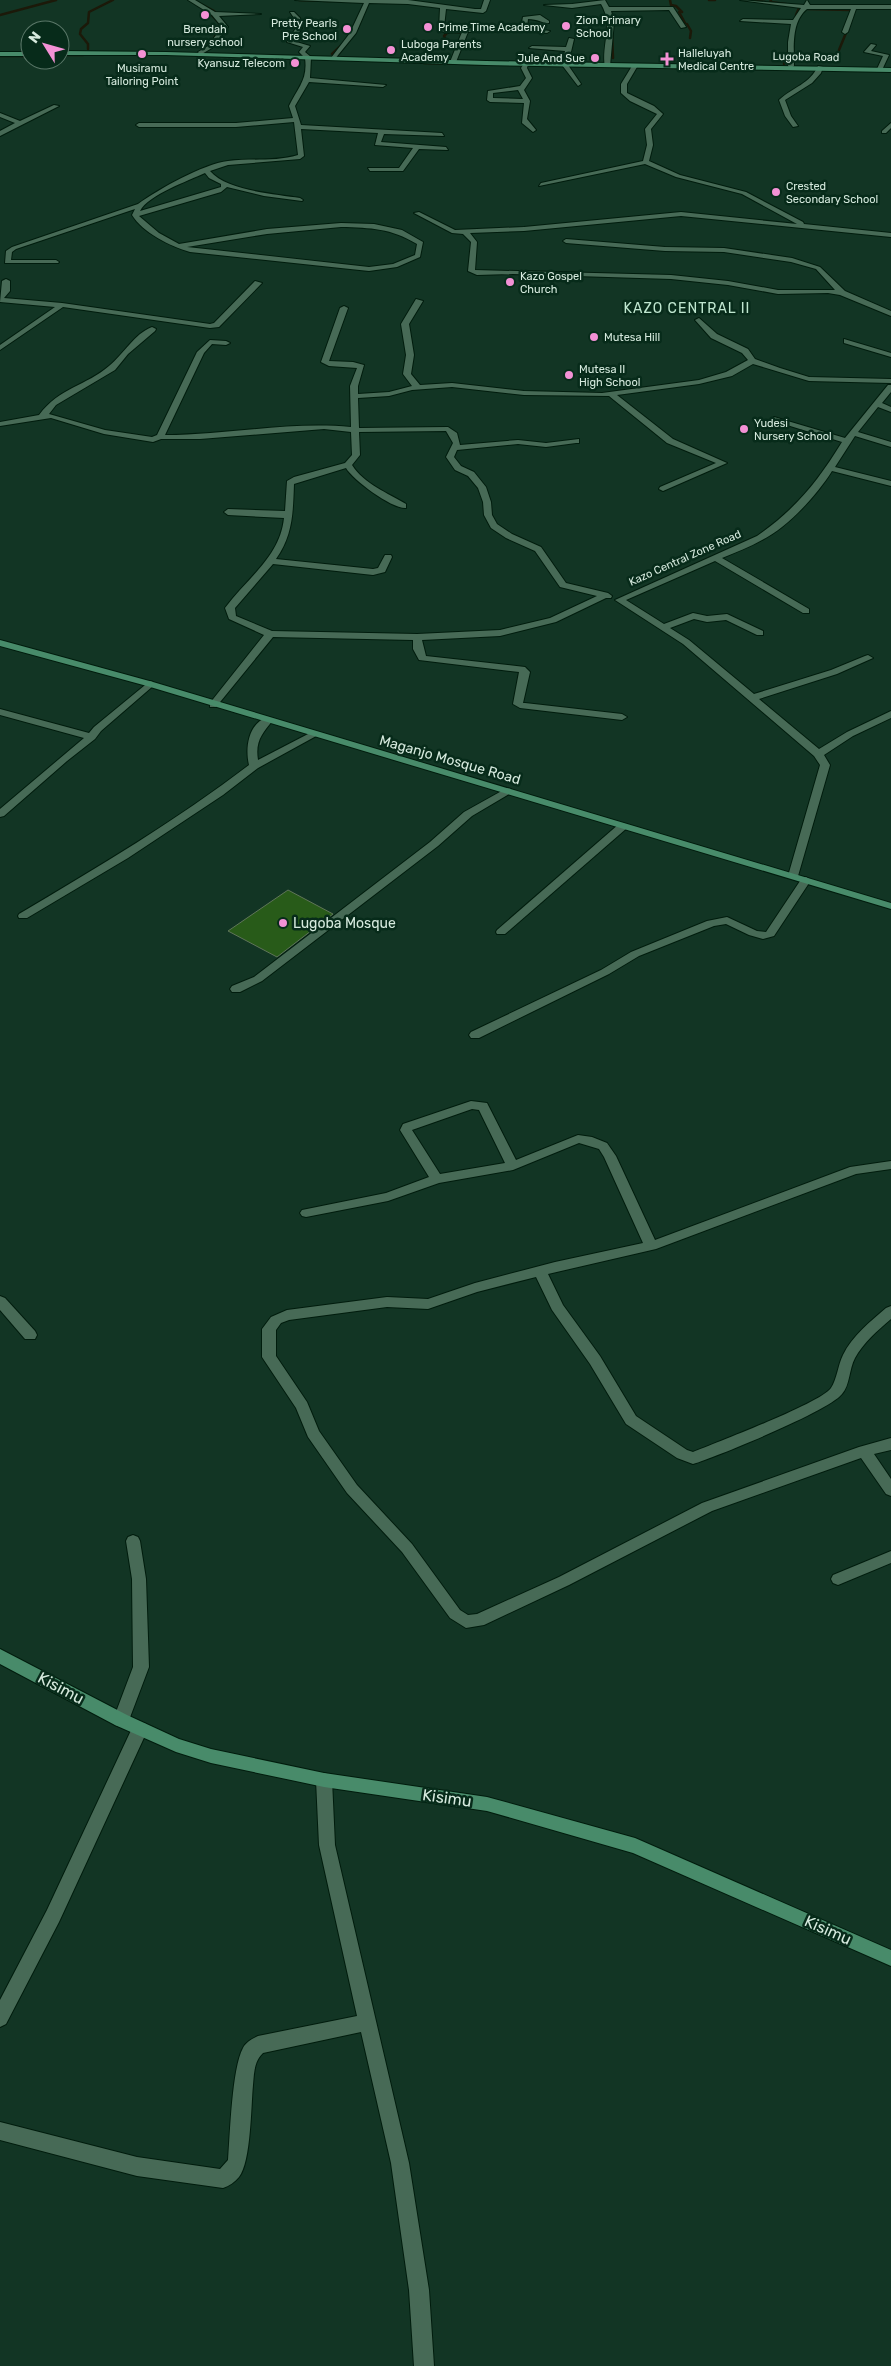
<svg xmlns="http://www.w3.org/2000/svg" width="891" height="2366" viewBox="0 0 891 2366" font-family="Rubik,sans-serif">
	<rect width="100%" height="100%" fill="#123524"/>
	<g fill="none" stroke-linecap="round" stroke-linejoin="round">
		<g stroke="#1c1909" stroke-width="2.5">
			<path d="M193 0 214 11 218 17"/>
			<path d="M299 0 330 1"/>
			<path d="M670 0 671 5 676 6 682 12H679L685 23"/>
			<path d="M709 0H715"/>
			<path d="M745 0 765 2"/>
			<path d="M771 0 770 2 786 4"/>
			<path d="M808 9 850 10"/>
			<path d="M0 15 56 0"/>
			<path d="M612 15 614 25"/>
			<path d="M796 15 799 8"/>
			<path d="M687 24 691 31 690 38"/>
			<path d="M439 30 463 33 461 38"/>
			<path d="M612 35 613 58"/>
			<path d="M445 38 444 36 449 31"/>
			<path d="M88 49V44L80 34 81 29 88 23 89 12 113 0"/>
			<path d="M202 50 214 39 220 24 207 10"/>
			<path d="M839 50 848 28"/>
			<path d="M332 54 346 41 351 30"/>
			<path d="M60 55H83"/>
			<path d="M0 56H30"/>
			<path d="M424 63 685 68"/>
			<path d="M784 64 789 49"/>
		</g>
	</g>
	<path fill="#285b19" stroke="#5f7559" d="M288 890 333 914 277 957 228 931Z"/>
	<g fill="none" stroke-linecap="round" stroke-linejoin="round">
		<g stroke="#001c0d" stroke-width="2">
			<g id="street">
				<path d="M188 0H195L215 12 261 14 219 16 228 27 212 48 200 55 198 52 208 46 222 27 212 15Z"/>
				<path d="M295 0H408L475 9H481L484 0H490L486 11 483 13 446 9 444 27 446 29 521 27 523 17 540 15 549 21V23C543 24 539 19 528 19L527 28 550 31 547 33 524 31 468 32 456 62 453 64 450 62 462 32 445 33 439 29 440 8 408 4 369 3 356 33 334 60 331 58 350 33 364 3Z"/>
				<path d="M605 0 609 7H673L686 27 681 28 669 10 611 11 614 22 610 66 605 67C601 44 614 26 601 4L572 8 544 5 572 4Z"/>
				<path d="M740 0 804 5 807 0 810 5H891V9H856L848 32 845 34 842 32 851 9H807C791 22 794 47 794 66L791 68 788 66V42L791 24 740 21 743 19 793 20 801 8Z"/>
				<path d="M290 12H294L300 18 302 28 293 41 310 46 305 52 311 57 310 78 386 85 383 87 309 82 295 106 301 125 442 133 444 136 384 134 381 142 446 147 448 150 419 149 403 171H370L368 168H399L413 148 375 145 378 133 301 129 304 156 300 159 228 165 210 171C227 191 275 194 300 198L303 200 302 201 264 196 227 187 221 192 139 216 159 233 179 244 267 229 341 223 374 224 402 230 423 242 420 257 397 267 369 271 190 252C170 246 143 233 132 215L135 209 16 249 12 252 11 260H56L59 262 58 263H5L6 251 12 247 138 204C159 189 203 164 228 161 251 158 276 162 298 155L294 122 236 127H139L136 125 139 123H236L293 118 289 106C298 87 308 80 305 58L299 52 303 47 287 42 296 28 294 18ZM205 173 209 178 221 184V187L140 211C148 195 188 181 205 173ZM341 227C372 228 390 228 417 244L415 255 393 264 369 267 187 247 267 234Z"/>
				<path d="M569 38 574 39 568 65 581 84 578 86 562 65 565 51 529 48 532 46 566 47Z"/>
				<path d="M871 44 876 45 871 51 889 55 882 70 877 69 883 56 864 52Z"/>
				<path d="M525 62 528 64 527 68 532 78 524 90 530 101 527 119 536 130 533 132 522 123 524 103 490 102 487 100 488 91 520 86 526 78 521 68ZM518 90 523 99 493 98V93Z"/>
				<path d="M632 66 637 67 627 84V93L654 106 663 114 651 129 653 145 649 161 680 175 746 192 803 222 804 224 891 233V237L681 216 524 231 470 233 477 242 475 270 671 275 728 281 778 290H835L816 269 791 262 724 252 665 251 566 243 563 241 566 239 665 247 724 248 792 258 820 267 845 291 891 311V316L840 295 828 293 778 294 728 285 671 279 513 274 477 275 468 271 471 242 463 234 452 233 414 213 419 212 455 230 524 227 681 212 797 224 742 194 676 177 645 164 539 186 541 183 643 161 647 145 645 129 657 114 630 101 621 93V84Z"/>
				<path d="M818 66 823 67 821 73 812 83 785 100 791 116 798 126 793 127 785 116 779 100C793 87 810 84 818 66Z"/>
				<path d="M54 105 59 106 0 136V131L15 123 0 117V113L20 121Z"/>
				<path d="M891 123V128L886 133H882V131Z"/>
				<path d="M6 279 10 281V291L4 298 62 303 210 324 214 323 255 281 262 283 219 327 210 328 63 307 0 350V345L55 307 0 302 2 281Z"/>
				<path d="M416 299 423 301 409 324 414 355 411 374 420 385 452 383 524 391 602 393 699 380 726 372 748 360 742 353 711 338 695 320 699 318 717 334 748 349 755 359 780 368 809 377 891 379V383L809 381 753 364 732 376 699 384 617 395 673 439 727 463 663 491 659 489 660 487 716 463 667 443 609 396 524 395 452 387 412 390 389 396 358 398 359 428 448 427 457 433 460 445 518 440 546 443 579 439V443H576L546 447 518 444 457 450 454 457 461 466 474 472 486 487 491 502 492 515 497 524 512 534 541 547 566 583 608 593 612 596 611 598H606L556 622 500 636 422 640 426 656 525 667 530 672 523 703H525L622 714 627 717 622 720 520 708 513 704 519 672 419 660 413 649V640L273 637 216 707H210V703L264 635 229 619 225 608C247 578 280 557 284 518L228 515 224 512 228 509 285 511 287 481 294 477 345 463 352 455 351 432 324 429 200 439H161L153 442 104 434 51 418 0 426V422L39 415C60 387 86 386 109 366 124 354 134 334 152 327L156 329 155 331 128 354 115 370 56 405 49 414 105 430 152 437 157 435 197 352 210 340 226 341 230 343 226 345 212 344 204 353 165 435C227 435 290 421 351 427L350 386 357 368 329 366 321 362 340 308 344 306 348 308 329 361 353 362 364 365 358 386V394L389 392 412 386 403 374 406 355 401 324ZM446 431 453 443 446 457 455 470 468 476 478 488 483 502 484 515 491 528 506 538 535 551 560 587 597 596 550 618 500 630 417 634 272 631 236 616 235 608 273 564 373 575 385 572 392 557 391 555H385L378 568 373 569 276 559C293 535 293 512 294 484L346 468C353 480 392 509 406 508V504C388 493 364 484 352 465L360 455 359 432Z"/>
				<path d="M844 339 891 353V357L844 343Z"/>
				<path d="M888 385H891V392L882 403 891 407V412L878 407 858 432 891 442V447L855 436 835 467 891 481V486L832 471C817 495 788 527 762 540 750 547 736 552 722 558L809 609V613H803L715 561 626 600 664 624 693 613 707 616 727 614 763 631V635H757L726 620 707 622 694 619 670 628 689 640 754 694 831 670 865 656 868 655 873 658 837 674 759 699 819 749 847 732 891 711V718L853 736 824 755 830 765 798 876 793 879 788 876 820 765 814 756 683 644 615 600 757 536C796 509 818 481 842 442L774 421V417L845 438Z"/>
				<path d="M150 681 153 682V686L101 731 95 739 67 761 4 816 0 817V809L84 738 0 715V709L89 733 94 727Z"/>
				<path d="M268 717 273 720C262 734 255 741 258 760L310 733 313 732 318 735 258 768 223 795 128 858 27 918H19L18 916 19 914C98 867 176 821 249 765 245 748 248 723 268 717Z"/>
				<path d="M507 788 511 789V793L472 816 438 846 262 981 240 992H232L230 989 232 986 254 977 430 842 464 812Z"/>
				<path d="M623 823 628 826 627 828 505 934H497L496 932 497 930 619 824Z"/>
				<path d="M806 877 811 880 774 936 763 939 749 935 726 924 714 926 639 956 609 974 479 1038H471L469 1035 471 1032 601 970 631 952 707 921 727 917 757 931 766 932 802 878Z"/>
				<path d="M471 1101 487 1103 516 1160 578 1135 592 1137 607 1143 616 1156 655 1240 850 1167 891 1161V1169L856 1174 656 1249 548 1274 563 1305 600 1356 636 1416 687 1450 693 1452C715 1443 821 1403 831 1388 837 1379 838 1365 843 1355 852 1336 871 1321 886 1308L891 1306V1319C878 1330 863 1343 855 1358 849 1369 850 1385 842 1394 829 1411 718 1456 693 1464L677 1458 626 1424 590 1364 552 1310 536 1277 477 1292 428 1309 387 1307 289 1320 281 1323 276 1330V1356L307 1402 319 1431 357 1485 412 1544 460 1610 468 1615 477 1614 559 1577 702 1503 859 1447 891 1438V1450L874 1454 891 1479V1496L886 1494 861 1458 712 1511 569 1585 484 1625 466 1628 450 1618 402 1552 347 1493 308 1437 296 1408 262 1357V1329L271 1317 287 1310 387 1297 428 1299 475 1283 555 1262 643 1243 604 1157 599 1149 579 1143 513 1170 439 1183 388 1201 306 1217 302 1216 300 1213 302 1210 386 1193 429 1177 400 1130 403 1124ZM472 1109 479 1110 505 1163 440 1174 412 1130Z"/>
				<path d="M0 1296 5 1298 35 1331 37 1335 35 1339H25L0 1310Z"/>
				<path d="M133 1535 138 1537 140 1541 146 1579 149 1667 129 1720 127 1725 121 1727 115 1725 113 1720 133 1667 132 1579 126 1541 128 1537Z"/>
				<path d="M891 1551V1563L838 1585 833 1583 831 1579 833 1575Z"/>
				<path d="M140 1722 146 1724 148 1729 59 1922 6 2024 0 2027V2000L47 1910 134 1724Z"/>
				<path d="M324 1773 330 1775 332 1780 335 1845 409 2163 429 2290 434 2366H414L409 2290 391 2163 361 2032 263 2053C254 2061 254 2074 253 2085 251 2106 251 2162 239 2177 235 2182 229 2186 223 2188L137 2176 0 2140V2122L137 2157 220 2169 228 2160C230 2134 232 2068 243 2048 246 2042 252 2039 258 2036L357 2016 319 1845 316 1780 318 1775Z"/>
			</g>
		</g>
		<g stroke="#001c0d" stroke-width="2">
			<g id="secondary">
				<path d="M60 51 166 52 486 61 840 67 891 68V72L486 65 166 55H60Z"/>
				<rect x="0" y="52" width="30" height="4"/>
				<path d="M0 640 153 682 891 903V909L147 686 0 646Z"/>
				<path d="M0 1649 127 1715 179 1739 211 1749 324 1773 487 1797 635 1838 891 1950V1966L633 1853 487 1811 324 1787 211 1763 176 1752 115 1725 0 1664Z"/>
			</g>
		</g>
		<use href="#street" fill="#476a56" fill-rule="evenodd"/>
		<use href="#secondary" fill="#488b6a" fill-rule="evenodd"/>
	</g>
	<g fill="#f391d5" stroke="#072b1a" stroke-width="2">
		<circle cx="205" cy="15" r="5"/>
		<circle cx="566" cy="26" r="5"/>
		<circle cx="428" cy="27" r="5"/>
		<circle cx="347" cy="29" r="5"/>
		<circle cx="391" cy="50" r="5"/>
		<circle cx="142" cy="54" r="5"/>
		<circle cx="595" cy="58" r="5"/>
		<path d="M664.5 51.5h5v5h5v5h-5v5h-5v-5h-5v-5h5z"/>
		<circle cx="295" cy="63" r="5"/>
		<circle cx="776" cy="192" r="5"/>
		<circle cx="510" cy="282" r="5"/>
		<circle cx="594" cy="337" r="5"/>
		<circle cx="569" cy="375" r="5"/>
		<circle cx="744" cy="429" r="5"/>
		<circle cx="283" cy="923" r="5"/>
	</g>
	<g text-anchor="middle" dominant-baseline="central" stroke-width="5" stroke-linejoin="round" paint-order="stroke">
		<g font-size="11" fill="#d6eade" stroke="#072b1a" text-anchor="start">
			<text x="576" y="20">Zion Primary<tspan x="576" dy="13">School</tspan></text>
			<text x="337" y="23" text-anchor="end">Pretty Pearls<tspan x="337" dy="13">Pre School</tspan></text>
			<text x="438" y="27">Prime Time Academy</text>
			<text x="205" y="29" text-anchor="middle">Brendah<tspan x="205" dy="13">nursery school</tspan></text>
			<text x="401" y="44">Luboga Parents<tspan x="401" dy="13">Academy</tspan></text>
			<text x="678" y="53">Halleluyah<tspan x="678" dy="13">Medical Centre</tspan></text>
			<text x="585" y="58" text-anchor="end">Jule And Sue</text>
			<text x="285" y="63" text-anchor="end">Kyansuz Telecom</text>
			<text x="142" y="68" text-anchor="middle">Musiramu<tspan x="142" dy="13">Tailoring Point</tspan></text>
			<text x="786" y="186">Crested<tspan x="786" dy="13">Secondary School</tspan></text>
			<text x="520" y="276">Kazo Gospel<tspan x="520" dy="13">Church</tspan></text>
			<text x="604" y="337">Mutesa Hill</text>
			<text x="579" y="369">Mutesa II<tspan x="579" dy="13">High School</tspan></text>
			<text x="754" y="423">Yudesi<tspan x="754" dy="13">Nursery School</tspan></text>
		</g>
		<g font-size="11" fill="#d6eade" stroke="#072b1a">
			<text transform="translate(806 57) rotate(1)">Lugoba Road</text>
			<text transform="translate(685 558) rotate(-24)">Kazo Central Zone Road</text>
		</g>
		<g font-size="14" letter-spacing="1" fill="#bfe6cf" stroke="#072b1a">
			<text x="687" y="308">KAZO CENTRAL II</text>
		</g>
		<g font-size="14" fill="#d6eade" stroke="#072b1a">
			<text transform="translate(450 760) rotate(16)">Maganjo Mosque Road</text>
		</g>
		<g font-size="14" fill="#d6eade" stroke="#072b1a" text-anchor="start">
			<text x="293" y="923">Lugoba Mosque</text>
		</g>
		<g font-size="16" fill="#d6eade" stroke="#072b1a">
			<text transform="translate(61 1688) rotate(28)">Kisimu</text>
			<text transform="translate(447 1798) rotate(8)">Kisimu</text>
			<text transform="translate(828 1930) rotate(24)">Kisimu</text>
		</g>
	</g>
	<g transform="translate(45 45) rotate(307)"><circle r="24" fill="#072b1a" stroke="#5a7768"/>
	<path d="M0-4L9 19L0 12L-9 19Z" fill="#f391d5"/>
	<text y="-8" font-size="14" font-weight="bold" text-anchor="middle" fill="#d6eade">N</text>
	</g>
</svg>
